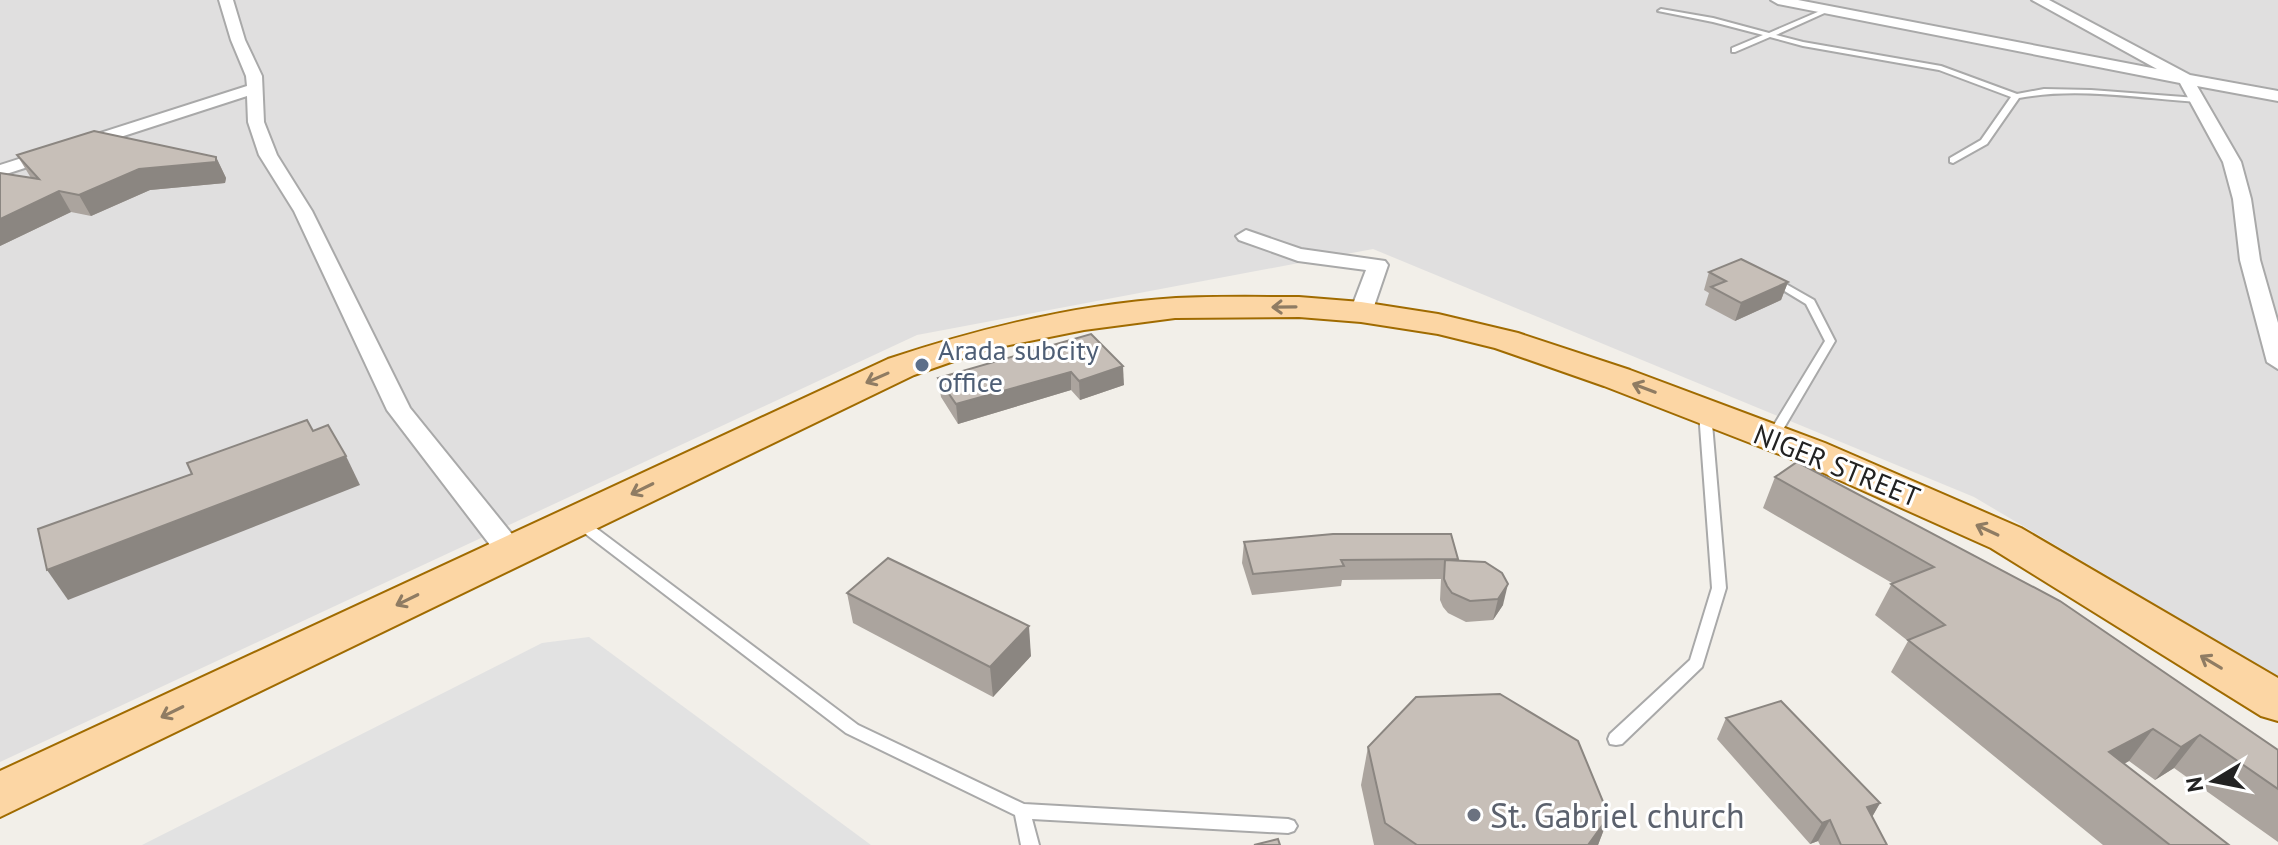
<svg xmlns="http://www.w3.org/2000/svg" width="2278" height="845" viewBox="0 0 2278 845" font-family="'PT Sans',sans-serif">
	<rect width="100%" height="100%" fill="#f2efe9"/>
	<path fill="#e0dfdf" d="M0 0H2278V677L1974 497 1373 249 917 335 0 762Z"/>
	<path fill="#e2e2e2" d="M589 637 871 845H142L542 643Z"/>
	<g fill="none" stroke-linecap="round" stroke-linejoin="round">
		<g stroke="#a9a9a9" stroke-width="4">
			<g id="service">
				<path d="M1827 8 1829 9V11L1776 35 1803 42 1941 66 2017 94 2044 89 2091 90 2197 98 2201 100 2197 102C2138 98 2077 87 2019 98L1987 144 1953 163 1950 162V158L1981 140 2011 97 1939 70 1803 46 1770 37 1735 52H1732V48L1763 35 1713 22 1658 11 1661 9 1713 18 1769 33Z"/>
				<path d="M1772 276 1814 300 1835 341 1778 438 1772 442 1766 438 1825 341 1806 304 1768 281V277Z"/>
				<path d="M1705 408 1711 412 1726 588 1702 667 1622 744 1616 745 1610 744 1608 739 1610 734 1690 660 1712 588 1699 412Z"/>
				<path d="M579 518 584 519 858 725 1024 804 1288 819 1294 821 1297 826 1294 831 1288 833 1032 819 1039 845H1021L1015 815 846 733 574 525 572 522 574 519Z"/>
			</g>
		</g>
		<g stroke="#a9a9a9" stroke-width="4">
			<g id="minor">
				<path d="M219 0H233L245 40 262 76 264 122 277 155 312 211 410 408 520 544 524 551 520 558 510 560 500 558 387 410 294 211 259 155 248 122 247 96 0 176V165L247 86 246 76 231 40Z"/>
				<path d="M1771 0H1798L2157 69 2032 0H2049L2190 75 2278 91V101L2197 86 2241 162 2251 199 2260 260 2278 323V369L2267 362 2240 260 2233 199 2223 162 2180 83 1778 4Z"/>
				<path d="M1246 230 1301 249 1385 261 1388 265 1372 312 1361 318 1350 312 1366 270 1298 261 1239 240 1236 236Z"/>
			</g>
		</g>
		<g stroke="#a06b00" stroke-width="4">
			<path id="primary" d="M1299 297 1361 302 1438 314 1518 333 1630 370 1825 443 2021 528 2278 678V721L2261 716 1991 548 1797 461 1604 386 1495 348 1438 334 1361 322 1299 317 1175 318 1084 330 985 350 914 375 0 817V771L888 359C981 328 1078 304 1176 298 1217 296 1258 297 1299 297Z"/>
		</g>
		<use href="#service" fill="#fff" fill-rule="evenodd"/>
		<use href="#minor" fill="#fff" fill-rule="evenodd"/>
		<use href="#primary" fill="#fcd6a4" fill-rule="evenodd"/>
	</g>
	<g fill="#aba49e">
		<path d="M17 155 216 157 226 178 225 183 150 190 91 216 71 212 0 246V173L31 178Z"/>
		<path d="M1709 272 1788 282 1781 300 1735 321 1705 305 1709 293 1704 290Z"/>
		<path d="M1091 334 1124 385 1080 400 1071 390 958 424 941 397 938 378Z"/>
		<path d="M1775 477 2278 750V842L2174 768 2155 780 2129 761 2124 764 2229 845H2103L1891 672 1908 641 1875 615 1892 583 1763 508Z"/>
		<path d="M1244 542 1458 559V560L1485 562 1503 605 1493 620 1466 622 1448 613 1443 607 1440 600 1441 579 1342 580 1341 586 1252 595 1242 563Z"/>
		<path d="M847 593 1031 656 993 697 853 623Z"/>
		<path d="M1726 718 1880 803 1872 817 1887 845H1820L1818 841 1810 844 1717 739Z"/>
		<path d="M1368 747 1609 816 1598 845H1374L1361 785Z"/>
	</g>
	<g fill="#8b8681">
		<path d="M216 157 226 178 225 183 150 190 91 216 79 195 139 169Z"/>
		<path d="M59 191 71 212 0 246V219Z"/>
		<path d="M1788 282 1781 300 1735 321 1741 303Z"/>
		<path d="M1123 366 1124 385 1080 400 1079 381Z"/>
		<path d="M1071 372V390L958 424 956 404Z"/>
		<path d="M346 456 360 485 68 600 47 570Z"/>
		<path d="M1508 584 1503 605 1493 620 1498 599Z"/>
		<path d="M1029 626 1031 656 993 697 990 667Z"/>
		<path d="M2153 729 2129 761 2089 782 2109 752Z"/>
		<path d="M2200 735 2174 768 2155 780 2181 747Z"/>
		<path d="M1880 803 1868 824 1867 807Z"/>
		<path d="M1609 816 1598 845H1588Z"/>
		<path d="M1830 820 1818 841 1810 844 1822 823Z"/>
	</g>
	<g fill="#c7bfb8" stroke="#8b8681" stroke-width="2">
		<path d="M94 131 216 157V162L139 169 79 195 59 191 0 219V173L39 179 17 155Z"/>
		<path d="M1741 259 1788 282 1741 303 1711 287 1726 281 1709 272Z"/>
		<path d="M1091 334 1123 366 1079 381 1071 372 956 404 938 378Z"/>
		<path d="M307 420 313 431 328 425 346 456 47 570 38 529 192 474 187 463Z"/>
		<path d="M1797 462 2060 601 2278 750V789L2200 735 2181 747 2153 729 2109 752 2229 845H2170L1908 640 1945 625 1891 584 1934 567 1775 477Z"/>
		<path d="M1333 534H1451L1458 559 1341 560 1344 566 1253 574 1244 542Z"/>
		<path d="M888 558 1029 626 990 667 847 593Z"/>
		<path d="M1445 560 1485 562 1502 573 1508 584 1498 599 1470 601 1452 593 1447 586 1444 579Z"/>
		<path d="M1500 694 1578 741 1609 816 1588 845H1417L1385 823 1368 747 1416 697Z"/>
		<path d="M1781 701 1880 803 1867 807 1887 845H1841L1830 820 1822 823 1726 718Z"/>
		<path d="M1278 839 1280 845H1254Z"/>
	</g>
	<defs><path id="oneway-shaft" d="M-6 0H5M1.5-3L5.5 0L1.5 3" fill="none" stroke-width="1.6" stroke-linecap="round" stroke-linejoin="round" transform="scale(2)"/></defs>
	<g stroke="#8f7c63">
		<use href="#oneway-shaft" transform="translate(1284 307) rotate(179)"/>
		<use href="#oneway-shaft" transform="translate(877 378) rotate(156)"/>
		<use href="#oneway-shaft" transform="translate(1644 388) rotate(-159)"/>
		<use href="#oneway-shaft" transform="translate(642 489) rotate(154)"/>
		<use href="#oneway-shaft" transform="translate(1987 530) rotate(-155)"/>
		<use href="#oneway-shaft" transform="translate(407 600) rotate(154)"/>
		<use href="#oneway-shaft" transform="translate(2211 662) rotate(-149)"/>
		<use href="#oneway-shaft" transform="translate(172 712) rotate(154)"/>
	</g>
	<circle fill="#5c6f8a" stroke="#fff" stroke-width="3" cx="922" cy="365" r="8"/>
	<circle fill="#6b7280" stroke="#fff" stroke-width="3" cx="1474" cy="815" r="8"/>
	<g text-anchor="middle" dominant-baseline="central" stroke-width="6" stroke-linejoin="round" paint-order="stroke">
		<g font-size="28" fill="#4e5e75" stroke="#fff" text-anchor="start">
			<text x="938" y="349">Arada subcity<tspan x="938" dy="32">office</tspan></text>
		</g>
		<g font-size="28" fill="#222" stroke="#fff">
			<text transform="translate(1837 465) rotate(22)">NIGER STREET</text>
		</g>
		<g font-size="34" fill="#5b616d" stroke="#fff" text-anchor="start">
			<text x="1490" y="815">St. Gabriel church</text>
		</g>
	</g>
	<g transform="translate(2214 781) rotate(260)" stroke="#ffffff" stroke-width="6" paint-order="stroke">
	<path d="M0-6L14 30L0 20L-14 30Z" fill="#222222"/>
	<text y="-12" font-size="22" font-weight="bold" text-anchor="middle" fill="#222222">N</text>
	</g>
</svg>
